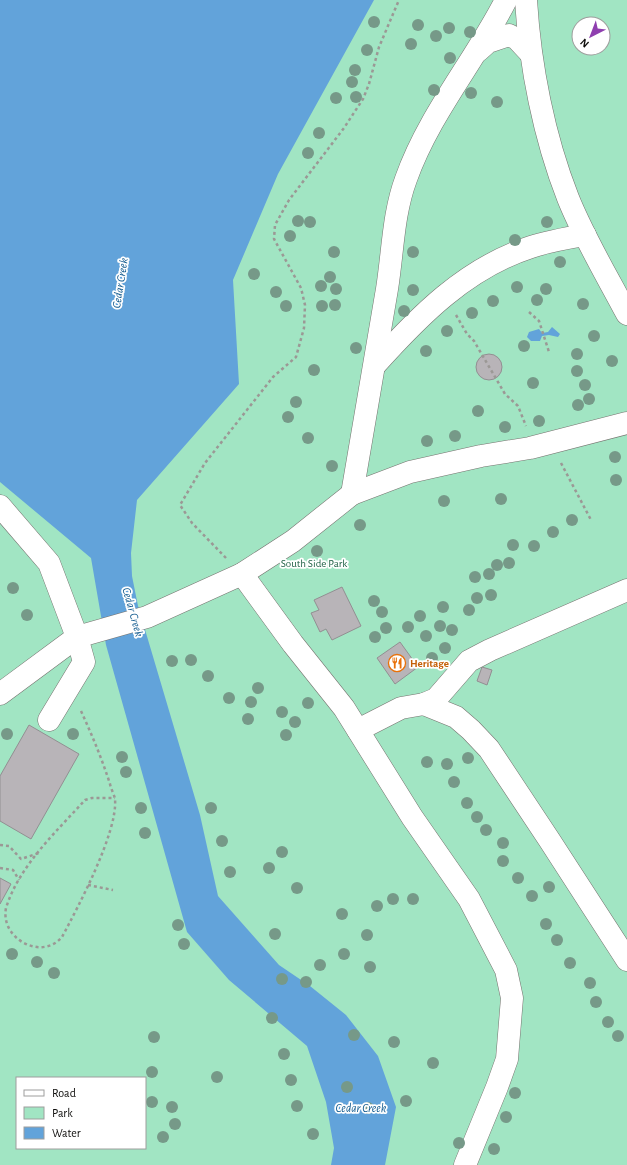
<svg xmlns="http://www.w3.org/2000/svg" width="627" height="1165" viewBox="0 0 627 1165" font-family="'Alegreya Sans',sans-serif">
	<rect width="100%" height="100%" fill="#e3e0dc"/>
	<path fill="#a1e5c3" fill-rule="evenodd" d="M0 0H627V1165H0ZM579 24H603V48H579ZM17 1078H145V1148H17Z"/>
	<g fill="#62a3da">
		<path d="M0 0H374L278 174 233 280 239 384 137 500 131 553 132 576 138 606 200 815 218 896 279 965 310 986 346 1015 378 1056 396 1107 385 1165H331L334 1148 326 1102 307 1046 229 980 187 932 106 645 91 558 0 482Z"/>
		<path d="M552 327 560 334 558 337 549 335 542 336 540 341H531L527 337 529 332 539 329 542 333 548 332Z"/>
	</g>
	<g fill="#b8b4b8" stroke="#928f92">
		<circle cx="489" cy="367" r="13"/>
		<path d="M342 587 361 626 332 640 326 629 320 632 311 613 319 610 314 600Z"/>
		<path d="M400 642 418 667 395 684 377 658Z"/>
		<path d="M482 667 492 670 487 685 477 681Z"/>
		<path d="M29 725 79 754 31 839 0 821V776Z"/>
		<path d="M0 878 11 884 0 904Z"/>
	</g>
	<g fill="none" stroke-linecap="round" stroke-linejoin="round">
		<g stroke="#76736f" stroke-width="23">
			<g id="minor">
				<path d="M506 0C475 61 429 114 406 179 393 214 393 251 387 289 376 357 364 425 352 494L410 472 481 456 530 448 627 423"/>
				<path d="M526 0C530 66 544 137 568 198 584 238 607 276 627 314"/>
				<path d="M478 51 488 42 509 35 517 39 531 54"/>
				<path d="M375 365C419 316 466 268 531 247 549 241 567 238 585 235"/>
				<path d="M0 506 49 563 77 637 84 662 49 720"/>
				<path d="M242 574 293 644 344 708 412 817 469 899 506 970 512 998 507 1059 497 1087 465 1165"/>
				<path d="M0 694 77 637 147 617 242 574 293 541 352 494"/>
				<path d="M424 704 456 717 471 730 489 749 550 841 627 960"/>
				<path d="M358 730 401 708 424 704 436 699 469 661 490 650 627 590"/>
			</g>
		</g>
		<g stroke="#9b9895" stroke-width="2.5" stroke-dasharray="3 3" stroke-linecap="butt">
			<path d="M529 312 539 321 549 352"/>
			<path d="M456 315 467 334 474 341 505 394 518 406 526 426"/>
			<path d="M561 463 591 520"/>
			<path d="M226 558 192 523 180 505 205 463 273 377 296 357 304 328 305 305 301 288 274 239 275 225 289 200 344 128 363 99 369 84 379 47 399 0"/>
			<path d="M81 711C92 735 102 759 110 784 111 789 114 794 115 799 118 832 78 907 62 937 42 961 0 939 6 908 19 866 56 832 85 800L92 798H115"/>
			<path d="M0 845 9 846 21 859 39 853"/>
			<path d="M0 868 13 870 19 880"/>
			<path d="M88 885 113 890"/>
		</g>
		<use href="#minor" stroke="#fff" stroke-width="22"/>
	</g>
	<g fill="#769988">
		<circle cx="374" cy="22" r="6"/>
		<circle cx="418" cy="25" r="6"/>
		<circle cx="449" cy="28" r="6"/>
		<circle cx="470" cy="32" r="6"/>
		<circle cx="436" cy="36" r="6"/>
		<circle cx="411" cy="44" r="6"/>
		<circle cx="367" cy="50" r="6"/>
		<circle cx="450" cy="58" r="6"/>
		<circle cx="355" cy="70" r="6"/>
		<circle cx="352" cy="82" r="6"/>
		<circle cx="434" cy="90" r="6"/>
		<circle cx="471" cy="93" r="6"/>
		<circle cx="356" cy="97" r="6"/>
		<circle cx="336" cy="98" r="6"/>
		<circle cx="497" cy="102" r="6"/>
		<circle cx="319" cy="133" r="6"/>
		<circle cx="308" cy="153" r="6"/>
		<circle cx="298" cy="221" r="6"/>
		<circle cx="310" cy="222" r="6"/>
		<circle cx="547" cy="222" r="6"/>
		<circle cx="290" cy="236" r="6"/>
		<circle cx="515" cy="240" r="6"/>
		<circle cx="334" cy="252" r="6"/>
		<circle cx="413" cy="252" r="6"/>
		<circle cx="560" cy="262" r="6"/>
		<circle cx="254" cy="274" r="6"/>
		<circle cx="330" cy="277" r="6"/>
		<circle cx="321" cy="286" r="6"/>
		<circle cx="517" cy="287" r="6"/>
		<circle cx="336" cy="289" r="6"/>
		<circle cx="546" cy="289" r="6"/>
		<circle cx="413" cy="290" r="6"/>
		<circle cx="276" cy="292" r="6"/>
		<circle cx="537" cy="300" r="6"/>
		<circle cx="493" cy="301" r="6"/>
		<circle cx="583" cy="304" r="6"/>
		<circle cx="335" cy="305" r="6"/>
		<circle cx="286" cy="306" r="6"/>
		<circle cx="322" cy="306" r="6"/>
		<circle cx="404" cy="311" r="6"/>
		<circle cx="472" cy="313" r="6"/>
		<circle cx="447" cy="331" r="6"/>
		<circle cx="594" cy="336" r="6"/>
		<circle cx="524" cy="346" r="6"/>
		<circle cx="356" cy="348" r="6"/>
		<circle cx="426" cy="351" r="6"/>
		<circle cx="577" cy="354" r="6"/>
		<circle cx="612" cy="361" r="6"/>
		<circle cx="314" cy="370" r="6"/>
		<circle cx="577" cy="371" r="6"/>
		<circle cx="533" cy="383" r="6"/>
		<circle cx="585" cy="385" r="6"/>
		<circle cx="589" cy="399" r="6"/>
		<circle cx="296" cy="402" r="6"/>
		<circle cx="578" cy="405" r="6"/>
		<circle cx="478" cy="411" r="6"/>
		<circle cx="288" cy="417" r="6"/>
		<circle cx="539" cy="421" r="6"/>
		<circle cx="505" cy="427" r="6"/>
		<circle cx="455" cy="436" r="6"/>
		<circle cx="308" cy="438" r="6"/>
		<circle cx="427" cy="441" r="6"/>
		<circle cx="615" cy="457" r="6"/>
		<circle cx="332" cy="466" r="6"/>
		<circle cx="616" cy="480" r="6"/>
		<circle cx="501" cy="499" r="6"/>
		<circle cx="444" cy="501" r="6"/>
		<circle cx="572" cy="520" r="6"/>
		<circle cx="360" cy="525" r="6"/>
		<circle cx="553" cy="532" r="6"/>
		<circle cx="513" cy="545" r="6"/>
		<circle cx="534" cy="546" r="6"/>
		<circle cx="317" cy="551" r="6"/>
		<circle cx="509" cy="563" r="6"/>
		<circle cx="497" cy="565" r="6"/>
		<circle cx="489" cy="574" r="6"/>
		<circle cx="475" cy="577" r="6"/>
		<circle cx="13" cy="588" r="6"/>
		<circle cx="491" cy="595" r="6"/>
		<circle cx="477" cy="598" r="6"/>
		<circle cx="374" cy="601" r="6"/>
		<circle cx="443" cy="607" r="6"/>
		<circle cx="469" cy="610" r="6"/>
		<circle cx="382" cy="612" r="6"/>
		<circle cx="27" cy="615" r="6"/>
		<circle cx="420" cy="616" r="6"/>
		<circle cx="440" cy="626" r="6"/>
		<circle cx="408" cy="627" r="6"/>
		<circle cx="386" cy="628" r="6"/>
		<circle cx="452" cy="630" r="6"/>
		<circle cx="426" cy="636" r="6"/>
		<circle cx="375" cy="637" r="6"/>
		<circle cx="445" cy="648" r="6"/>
		<circle cx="432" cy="658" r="6"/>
		<circle cx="191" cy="660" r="6"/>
		<circle cx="172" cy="661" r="6"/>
		<circle cx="208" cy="676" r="6"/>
		<circle cx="258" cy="688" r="6"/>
		<circle cx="229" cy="698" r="6"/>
		<circle cx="251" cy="702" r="6"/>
		<circle cx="308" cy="703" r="6"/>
		<circle cx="282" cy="712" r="6"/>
		<circle cx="248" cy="719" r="6"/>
		<circle cx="295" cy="722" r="6"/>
		<circle cx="7" cy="734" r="6"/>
		<circle cx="73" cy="734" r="6"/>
		<circle cx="286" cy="735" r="6"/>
		<circle cx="122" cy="757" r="6"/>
		<circle cx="468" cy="758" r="6"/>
		<circle cx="427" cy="762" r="6"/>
		<circle cx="447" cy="764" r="6"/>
		<circle cx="126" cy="772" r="6"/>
		<circle cx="454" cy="782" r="6"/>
		<circle cx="467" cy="803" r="6"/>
		<circle cx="141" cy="808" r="6"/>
		<circle cx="211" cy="808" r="6"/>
		<circle cx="477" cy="817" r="6"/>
		<circle cx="486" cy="830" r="6"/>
		<circle cx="145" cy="833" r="6"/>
		<circle cx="222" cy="841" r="6"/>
		<circle cx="503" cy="843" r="6"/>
		<circle cx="282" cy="852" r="6"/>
		<circle cx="503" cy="861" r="6"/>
		<circle cx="269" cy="868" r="6"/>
		<circle cx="230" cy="872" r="6"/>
		<circle cx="518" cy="878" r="6"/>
		<circle cx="549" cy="887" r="6"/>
		<circle cx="297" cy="888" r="6"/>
		<circle cx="532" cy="896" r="6"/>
		<circle cx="393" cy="899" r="6"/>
		<circle cx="413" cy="899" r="6"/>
		<circle cx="377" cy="906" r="6"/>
		<circle cx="342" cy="914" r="6"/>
		<circle cx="546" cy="924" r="6"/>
		<circle cx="178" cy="925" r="6"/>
		<circle cx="275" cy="934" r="6"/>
		<circle cx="367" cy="935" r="6"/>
		<circle cx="557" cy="940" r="6"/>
		<circle cx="184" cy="944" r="6"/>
		<circle cx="12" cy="954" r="6"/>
		<circle cx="344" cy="954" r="6"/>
		<circle cx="37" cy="962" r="6"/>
		<circle cx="570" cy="963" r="6"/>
		<circle cx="320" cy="965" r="6"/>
		<circle cx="370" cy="967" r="6"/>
		<circle cx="54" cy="973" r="6"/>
		<circle cx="282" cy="979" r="6"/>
		<circle cx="306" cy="982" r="6"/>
		<circle cx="590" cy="983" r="6"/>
		<circle cx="596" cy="1002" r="6"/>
		<circle cx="272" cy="1018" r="6"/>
		<circle cx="608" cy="1022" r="6"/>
		<circle cx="354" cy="1035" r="6"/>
		<circle cx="618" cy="1036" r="6"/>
		<circle cx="154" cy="1037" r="6"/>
		<circle cx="394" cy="1042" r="6"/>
		<circle cx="284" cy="1054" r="6"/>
		<circle cx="433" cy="1063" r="6"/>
		<circle cx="152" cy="1072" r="6"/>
		<circle cx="217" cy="1077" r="6"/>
		<circle cx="291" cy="1080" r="6"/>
		<circle cx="347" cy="1087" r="6"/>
		<circle cx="515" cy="1093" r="6"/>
		<circle cx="406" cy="1101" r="6"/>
		<circle cx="152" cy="1102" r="6"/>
		<circle cx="297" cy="1106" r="6"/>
		<circle cx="172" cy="1107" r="6"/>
		<circle cx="368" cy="1108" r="6"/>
		<circle cx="506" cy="1117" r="6"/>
		<circle cx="175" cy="1124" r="6"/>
		<circle cx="313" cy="1134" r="6"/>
		<circle cx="163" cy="1137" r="6"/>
		<circle cx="459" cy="1143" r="6"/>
		<circle cx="494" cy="1149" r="6"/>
	</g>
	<defs>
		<g id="restaurant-ring" transform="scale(0.9)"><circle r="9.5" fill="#fff" stroke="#e8710a" stroke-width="1.5"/><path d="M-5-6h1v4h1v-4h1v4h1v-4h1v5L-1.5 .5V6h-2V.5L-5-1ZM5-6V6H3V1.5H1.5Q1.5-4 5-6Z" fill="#e8710a"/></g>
	</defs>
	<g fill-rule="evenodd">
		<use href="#restaurant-ring" x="397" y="663"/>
	</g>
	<g text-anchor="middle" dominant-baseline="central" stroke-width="3.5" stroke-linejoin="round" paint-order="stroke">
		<g font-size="11" fill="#1c5f43" stroke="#fff">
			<text x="314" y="563">South Side Park</text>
		</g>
		<g font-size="11" font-weight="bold" fill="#c56008" stroke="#fff" text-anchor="start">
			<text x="410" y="663">Heritage</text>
		</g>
		<g font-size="12" font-style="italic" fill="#125b8f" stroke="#fff">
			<text transform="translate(120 283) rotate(-81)">Cedar Creek</text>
			<text transform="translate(133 612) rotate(74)">Cedar Creek</text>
			<text x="361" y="1108">Cedar Creek</text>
		</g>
	</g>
	<rect x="16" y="1077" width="130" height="72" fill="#ffffff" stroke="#9e9e9d"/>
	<rect x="24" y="1090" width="20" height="6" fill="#ffffff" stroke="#9e9e9d"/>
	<text x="52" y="1097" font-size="12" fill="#0d0c0a">Road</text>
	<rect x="24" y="1107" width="20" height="12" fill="#a1e5c3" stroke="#9e9e9d"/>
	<text x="52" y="1117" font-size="12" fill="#0d0c0a">Park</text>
	<rect x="24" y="1127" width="20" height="12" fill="#62a3da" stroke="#9e9e9d"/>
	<text x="52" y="1137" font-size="12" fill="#0d0c0a">Water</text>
	<g transform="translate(591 36) rotate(222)"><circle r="19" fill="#ffffff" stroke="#9e9e9d"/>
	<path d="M0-3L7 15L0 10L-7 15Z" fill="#8f3faf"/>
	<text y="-6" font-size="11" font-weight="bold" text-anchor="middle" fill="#0d0c0a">N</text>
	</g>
</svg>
